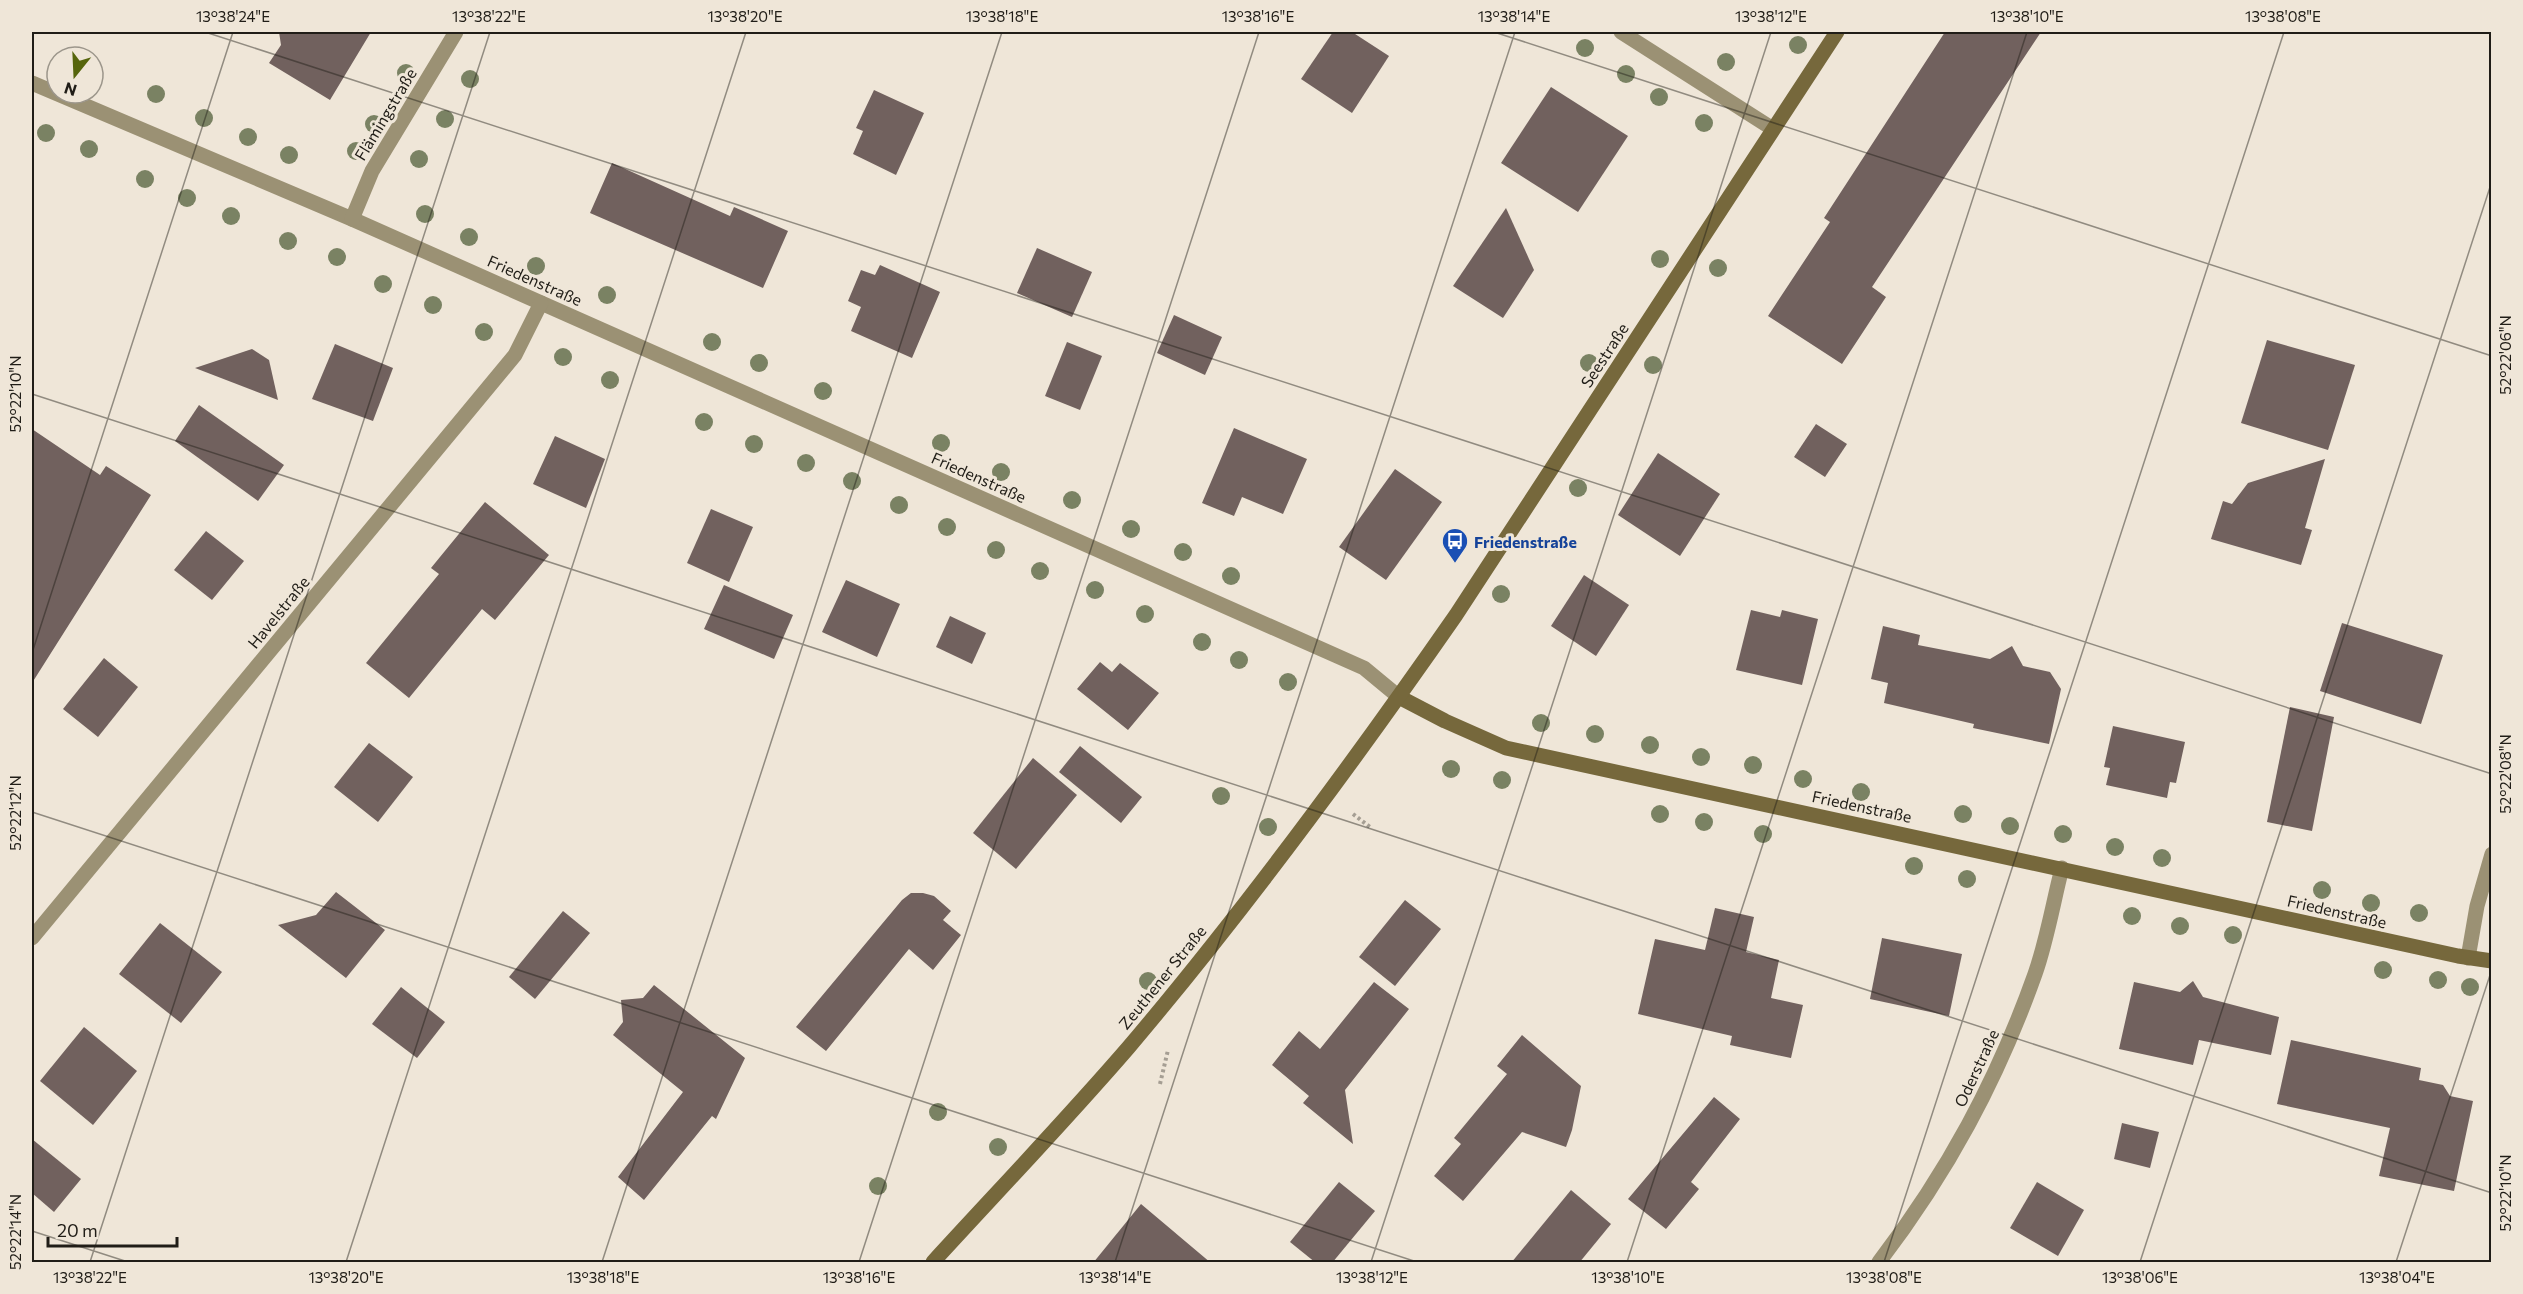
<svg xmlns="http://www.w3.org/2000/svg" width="2523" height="1294" viewBox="0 0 2523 1294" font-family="Commissioner,sans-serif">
	<rect width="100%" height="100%" fill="#efe6d8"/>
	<g fill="#71615e">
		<path d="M279 32H371L330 100 269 63 281 45Z"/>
		<path d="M1333 32H1352L1389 56 1352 113 1301 79Z"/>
		<path d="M1945 32H2041L1872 287 1886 297 1842 364 1768 316 1830 222 1824 218Z"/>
		<path d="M1551 87 1628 136 1578 212 1501 163Z"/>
		<path d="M874 90 924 113 896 175 853 154 863 131 856 128Z"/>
		<path d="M612 163 730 216 734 207 788 231 763 288 590 213Z"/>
		<path d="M1506 208 1534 270 1503 318 1453 286Z"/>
		<path d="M1037 248 1092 272 1072 317 1017 293Z"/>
		<path d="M880 265 940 292 912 358 851 331 861 307 848 301 861 270 875 275Z"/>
		<path d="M1174 315 1222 337 1205 375 1157 353Z"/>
		<path d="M2267 340 2355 365 2328 450 2241 423Z"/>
		<path d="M1067 342 1102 356 1080 410 1045 396Z"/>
		<path d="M335 344 393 368 373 421 312 399Z"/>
		<path d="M252 349 269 360 278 400 195 368Z"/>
		<path d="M199 405 284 465 258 501 175 441Z"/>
		<path d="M1816 424 1847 444 1825 477 1794 457Z"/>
		<path d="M1234 428 1307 459 1283 514 1242 497 1234 516 1202 503Z"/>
		<path d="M32 429 100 475 106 466 151 495 32 683Z"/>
		<path d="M555 436 605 459 586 508 533 484Z"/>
		<path d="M1658 453 1720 494 1680 556 1618 515Z"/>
		<path d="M2325 459 2305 528 2312 530 2301 565 2211 539 2223 501 2232 504 2248 483Z"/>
		<path d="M1395 469 1442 502 1386 580 1339 547Z"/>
		<path d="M485 502 549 555 495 620 482 609 409 698 366 663 439 574 431 568Z"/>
		<path d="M711 509 753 527 729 582 687 563Z"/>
		<path d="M206 531 244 561 212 600 174 570Z"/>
		<path d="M1584 575 1629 605 1596 656 1551 626Z"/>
		<path d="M846 580 900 604 877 657 822 632Z"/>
		<path d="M724 585 793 615 774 659 704 629Z"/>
		<path d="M1751 610 1780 617 1782 610 1818 619 1802 685 1736 670Z"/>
		<path d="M950 616 986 633 972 664 936 647Z"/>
		<path d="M2342 623 2443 655 2421 724 2320 691Z"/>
		<path d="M1883 626 1920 635 1918 645 1990 659 2012 646 2023 666 2050 672 2061 689 2049 744 1973 728 1974 724 1884 703 1888 683 1871 679Z"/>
		<path d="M104 658 138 687 98 737 63 709Z"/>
		<path d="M1100 662 1112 672 1120 663 1159 693 1128 730 1077 689Z"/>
		<path d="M2290 707 2334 717 2312 831 2267 822Z"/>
		<path d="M2113 726 2185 742 2176 783 2170 782 2167 798 2106 785 2110 768 2104 767Z"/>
		<path d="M369 743 413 777 378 822 334 787Z"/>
		<path d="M1080 746 1142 797 1121 823 1059 772Z"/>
		<path d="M1033 758 1077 795 1016 869 973 833Z"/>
		<path d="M336 892 385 930 346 978 278 925 316 915Z"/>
		<path d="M911 893H923L934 896 951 911 943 920 961 935 933 970 909 949 826 1051 796 1027 902 900Z"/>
		<path d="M1405 900 1441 929 1395 986 1359 957Z"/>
		<path d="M1715 908 1754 917 1746 952 1779 960 1771 998 1803 1005 1791 1058 1730 1045 1732 1036 1638 1014 1655 939 1705 950Z"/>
		<path d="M563 911 590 933 535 999 509 977Z"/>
		<path d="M160 923 222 972 181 1023 119 974Z"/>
		<path d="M1882 938 1962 954 1949 1016 1870 999Z"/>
		<path d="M2193 981 2203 997 2279 1017 2271 1055 2199 1040 2193 1065 2119 1049 2134 982 2180 992Z"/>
		<path d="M1374 982 1409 1009 1345 1090 1353 1144 1303 1103 1309 1096 1272 1065 1299 1031 1320 1049Z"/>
		<path d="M654 985 745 1058 716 1119 712 1116 644 1200 618 1177 683 1092 613 1035 623 1022 621 1000 643 998Z"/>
		<path d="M401 987 445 1022 417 1058 372 1024Z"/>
		<path d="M84 1027 137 1071 93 1125 40 1081Z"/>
		<path d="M1522 1035 1581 1086 1572 1130 1566 1147 1522 1132 1463 1201 1434 1176 1461 1144 1454 1138 1507 1074 1497 1066Z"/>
		<path d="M2291 1040 2421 1068 2419 1080 2443 1085 2450 1096 2473 1101 2454 1191 2379 1176 2390 1128 2277 1104Z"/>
		<path d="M1714 1097 1740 1119 1691 1182 1699 1189 1666 1229 1628 1199Z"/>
		<path d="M2122 1123 2159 1132 2150 1168 2114 1159Z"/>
		<path d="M32 1139 81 1179 54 1212 32 1193Z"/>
		<path d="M1339 1182 1375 1211 1332 1263H1316L1290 1242Z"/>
		<path d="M2037 1182 2084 1210 2058 1256 2010 1228Z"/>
		<path d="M1571 1190 1611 1224 1579 1263H1511Z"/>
		<path d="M1141 1204 1211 1263H1093Z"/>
	</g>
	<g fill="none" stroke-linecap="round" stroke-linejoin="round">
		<g stroke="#a59e93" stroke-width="4" stroke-dasharray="3 3" stroke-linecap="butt">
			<path d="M1353 814 1370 827"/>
			<path d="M1160 1084 1168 1050"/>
		</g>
		<g stroke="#9b9174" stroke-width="15">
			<path d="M1621 32 1773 129"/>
			<path d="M32 83 352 219 1364 668 1399 697"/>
			<path d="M352 219 372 171 456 32"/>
			<path d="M32 938 515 355 541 303"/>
			<path d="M2468 958 2477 906 2492 854"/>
			<path d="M1879 1262C1947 1173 1997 1081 2035 974 2047 940 2053 903 2062 868"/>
		</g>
		<g stroke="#76683c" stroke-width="15">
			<path d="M1399 697 1445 721 1506 748 2458 956 2492 961"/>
			<path d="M933 1262C998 1191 1065 1121 1128 1048 1245 910 1353 763 1456 615L1837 32"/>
		</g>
	</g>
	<g fill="#7a8263">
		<circle cx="1798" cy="45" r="9"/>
		<circle cx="1585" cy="48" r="9"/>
		<circle cx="1726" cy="62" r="9"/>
		<circle cx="406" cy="73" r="9"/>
		<circle cx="1626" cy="74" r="9"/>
		<circle cx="470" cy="79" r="9"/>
		<circle cx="156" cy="94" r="9"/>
		<circle cx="1659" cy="97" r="9"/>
		<circle cx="204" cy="118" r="9"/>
		<circle cx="445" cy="119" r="9"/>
		<circle cx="1704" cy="123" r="9"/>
		<circle cx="374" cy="124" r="9"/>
		<circle cx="46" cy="133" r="9"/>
		<circle cx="248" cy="137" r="9"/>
		<circle cx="89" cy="149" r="9"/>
		<circle cx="356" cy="151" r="9"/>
		<circle cx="289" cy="155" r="9"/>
		<circle cx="419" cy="159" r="9"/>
		<circle cx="145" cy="179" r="9"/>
		<circle cx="187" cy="198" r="9"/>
		<circle cx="425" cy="214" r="9"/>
		<circle cx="231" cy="216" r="9"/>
		<circle cx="469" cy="237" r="9"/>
		<circle cx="288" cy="241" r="9"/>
		<circle cx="337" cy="257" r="9"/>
		<circle cx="1660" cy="259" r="9"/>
		<circle cx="536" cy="266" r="9"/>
		<circle cx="1718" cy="268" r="9"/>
		<circle cx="383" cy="284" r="9"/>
		<circle cx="607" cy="295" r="9"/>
		<circle cx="433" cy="305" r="9"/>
		<circle cx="484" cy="332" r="9"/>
		<circle cx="712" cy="342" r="9"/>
		<circle cx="563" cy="357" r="9"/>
		<circle cx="759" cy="363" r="9"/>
		<circle cx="1589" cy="363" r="9"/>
		<circle cx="1653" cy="365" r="9"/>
		<circle cx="610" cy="380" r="9"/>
		<circle cx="823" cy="391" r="9"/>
		<circle cx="704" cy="422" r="9"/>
		<circle cx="941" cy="443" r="9"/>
		<circle cx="754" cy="444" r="9"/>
		<circle cx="806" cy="463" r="9"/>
		<circle cx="1001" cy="472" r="9"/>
		<circle cx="852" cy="481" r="9"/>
		<circle cx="1578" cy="488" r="9"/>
		<circle cx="1072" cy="500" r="9"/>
		<circle cx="899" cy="505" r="9"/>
		<circle cx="947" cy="527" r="9"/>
		<circle cx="1131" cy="529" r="9"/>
		<circle cx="996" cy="550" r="9"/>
		<circle cx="1183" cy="552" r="9"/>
		<circle cx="1040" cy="571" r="9"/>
		<circle cx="1231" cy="576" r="9"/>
		<circle cx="1095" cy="590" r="9"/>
		<circle cx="1501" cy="594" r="9"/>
		<circle cx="1145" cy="614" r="9"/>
		<circle cx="1202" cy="642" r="9"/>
		<circle cx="1239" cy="660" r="9"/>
		<circle cx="1288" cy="682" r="9"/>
		<circle cx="1541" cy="723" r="9"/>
		<circle cx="1595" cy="734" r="9"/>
		<circle cx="1650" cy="745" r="9"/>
		<circle cx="1701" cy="757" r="9"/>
		<circle cx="1753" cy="765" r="9"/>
		<circle cx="1451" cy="769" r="9"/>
		<circle cx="1803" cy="779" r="9"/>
		<circle cx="1502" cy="780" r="9"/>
		<circle cx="1861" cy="792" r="9"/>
		<circle cx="1221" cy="796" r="9"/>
		<circle cx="1660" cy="814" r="9"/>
		<circle cx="1963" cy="814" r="9"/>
		<circle cx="1704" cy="822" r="9"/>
		<circle cx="2010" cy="826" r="9"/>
		<circle cx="1268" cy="827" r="9"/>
		<circle cx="1763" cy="834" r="9"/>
		<circle cx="2063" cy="834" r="9"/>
		<circle cx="2115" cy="847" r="9"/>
		<circle cx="2162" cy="858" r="9"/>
		<circle cx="1914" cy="866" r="9"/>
		<circle cx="1967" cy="879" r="9"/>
		<circle cx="2322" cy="890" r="9"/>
		<circle cx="2371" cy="903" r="9"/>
		<circle cx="2419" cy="913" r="9"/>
		<circle cx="2132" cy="916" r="9"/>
		<circle cx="2180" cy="926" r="9"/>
		<circle cx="2233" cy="935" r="9"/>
		<circle cx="2383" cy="970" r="9"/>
		<circle cx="2438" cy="980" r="9"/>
		<circle cx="1148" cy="981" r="9"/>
		<circle cx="2470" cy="987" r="9"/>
		<circle cx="938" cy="1112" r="9"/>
		<circle cx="998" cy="1147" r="9"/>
		<circle cx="878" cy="1186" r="9"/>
	</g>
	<path fill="none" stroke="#201d17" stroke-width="1.5" stroke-opacity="0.45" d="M205 32 2492 774M1494 32 2492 356M32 394 2492 1193M32 653 233 32M32 812 1417 1262M32 1231 128 1262M90 1262 490 32M346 1262 746 32M602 1262 1002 32M859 1262 1259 32M1115 1262 1515 32M1371 1262 1771 32M1627 1262 2027 32M1884 1262 2284 32M2140 1262 2492 181M2396 1262 2492 969"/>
	<defs>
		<g id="bus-pin" transform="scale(1.35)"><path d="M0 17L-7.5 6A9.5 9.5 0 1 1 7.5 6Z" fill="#1a4fb4" stroke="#efe6d8"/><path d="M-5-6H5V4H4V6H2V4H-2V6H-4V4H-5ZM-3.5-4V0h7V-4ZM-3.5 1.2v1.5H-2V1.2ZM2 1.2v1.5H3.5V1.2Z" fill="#fff"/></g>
	</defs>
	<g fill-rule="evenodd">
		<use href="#bus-pin" x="1455" y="541"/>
	</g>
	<g text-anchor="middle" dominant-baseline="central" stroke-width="6" stroke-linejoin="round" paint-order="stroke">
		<g font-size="16" fill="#201d17" stroke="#efe6d8">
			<text transform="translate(385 114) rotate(-59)">Flämingstraße</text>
			<text transform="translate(535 280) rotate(24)">Friedenstraße</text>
			<text transform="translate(1604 355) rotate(-57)">Seestraße</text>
			<text transform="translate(979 477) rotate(24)">Friedenstraße</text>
			<text transform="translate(278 612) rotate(-51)">Havelstraße</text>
			<text transform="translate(1862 806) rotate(12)">Friedenstraße</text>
			<text transform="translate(2337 911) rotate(13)">Friedenstraße</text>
			<text transform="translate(1162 977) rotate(-51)">Zeuthener Straße</text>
			<text transform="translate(1976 1068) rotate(-65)">Oderstraße</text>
		</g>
		<g font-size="16" font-weight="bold" fill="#164399" stroke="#efe6d8" text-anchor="start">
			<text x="1474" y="541">Friedenstraße</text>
		</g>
	</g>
	<rect width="2523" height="1294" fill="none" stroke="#efe6d8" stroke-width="66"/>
	<g transform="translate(75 75) rotate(198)"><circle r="28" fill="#efe6d8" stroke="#9c968b" stroke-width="1.5"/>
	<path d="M0-4.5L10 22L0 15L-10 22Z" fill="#56650c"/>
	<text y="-9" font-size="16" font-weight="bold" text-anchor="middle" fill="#201d17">N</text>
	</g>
	<path d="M48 1237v9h129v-9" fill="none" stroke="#201d17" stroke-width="3"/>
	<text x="57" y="1237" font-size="18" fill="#201d17" stroke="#efe6d8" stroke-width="4.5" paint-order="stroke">20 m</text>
	<rect x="33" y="33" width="2457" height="1228" fill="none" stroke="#201d17" stroke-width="2"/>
	<g font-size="15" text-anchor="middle" fill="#201d17">
		<text x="233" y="22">13°38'24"E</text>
		<text x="489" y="22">13°38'22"E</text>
		<text x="745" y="22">13°38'20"E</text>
		<text x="1002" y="22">13°38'18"E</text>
		<text x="1258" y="22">13°38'16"E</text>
		<text x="1514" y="22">13°38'14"E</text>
		<text x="1771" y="22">13°38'12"E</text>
		<text x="2027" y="22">13°38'10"E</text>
		<text x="2283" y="22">13°38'08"E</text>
		<text transform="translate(2506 355) rotate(-90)" y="5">52°22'06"N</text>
		<text transform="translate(16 394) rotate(-90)" y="5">52°22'10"N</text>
		<text transform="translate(2506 774) rotate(-90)" y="5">52°22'08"N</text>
		<text transform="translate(16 813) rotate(-90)" y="5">52°22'12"N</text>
		<text transform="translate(2506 1193) rotate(-90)" y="5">52°22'10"N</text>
		<text transform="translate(16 1232) rotate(-90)" y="5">52°22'14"N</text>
		<text x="90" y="1283">13°38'22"E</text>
		<text x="346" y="1283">13°38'20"E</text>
		<text x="603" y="1283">13°38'18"E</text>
		<text x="859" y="1283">13°38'16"E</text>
		<text x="1115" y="1283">13°38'14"E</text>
		<text x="1372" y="1283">13°38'12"E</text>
		<text x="1628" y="1283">13°38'10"E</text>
		<text x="1884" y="1283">13°38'08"E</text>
		<text x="2140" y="1283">13°38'06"E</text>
		<text x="2397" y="1283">13°38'04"E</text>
	</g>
</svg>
